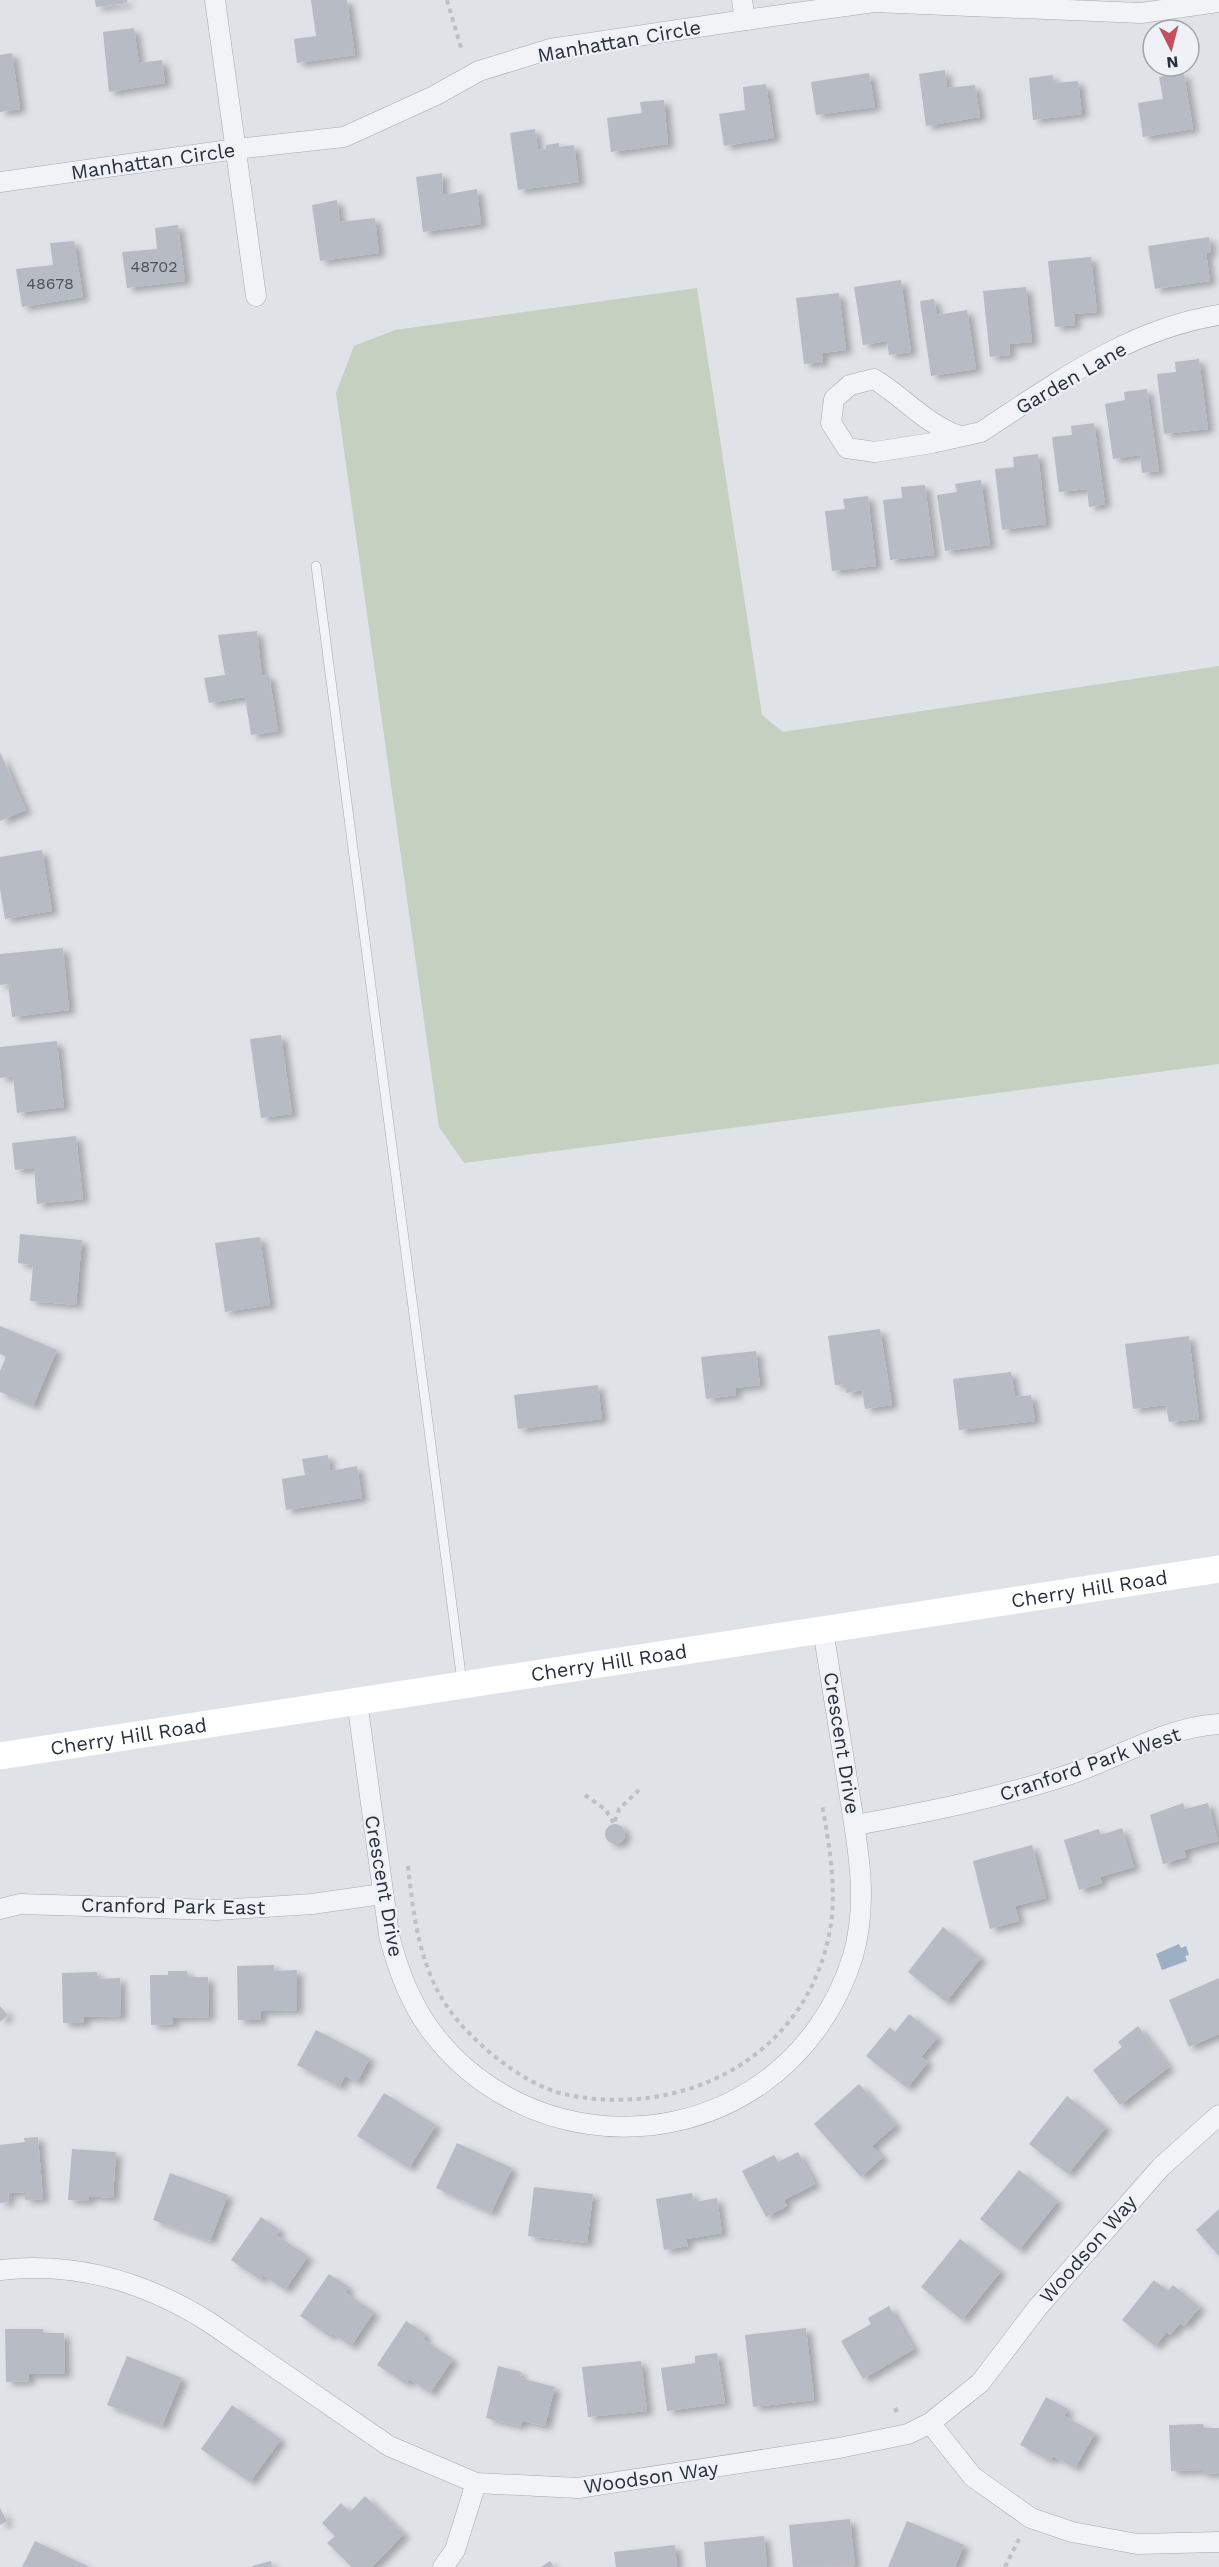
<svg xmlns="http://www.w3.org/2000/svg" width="1219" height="2567" viewBox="0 0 1219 2567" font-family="'Work Sans',sans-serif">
	<defs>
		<filter id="shadow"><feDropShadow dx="6" dy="4" stdDeviation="3" flood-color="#0004"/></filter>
	</defs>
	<rect width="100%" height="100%" fill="#dfe2e7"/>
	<path fill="#c5d0c1" d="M697 288 762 715 783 732 1219 666V1064L464 1163 439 1127 336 393 354 346 395 330Z"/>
	<path fill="#9dafc4" d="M1179 1944 1181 1948 1186 1946 1189 1955 1185 1956 1187 1961 1162 1970 1156 1954Z"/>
	<g fill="#b7bbc3" filter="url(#shadow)">
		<path d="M95 0H127V3L96 7Z"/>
		<path d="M311 0H347L355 55 297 63 294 39 316 36Z"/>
		<path d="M134 28 139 63 162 60 165 83 109 92 103 32Z"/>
		<path d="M12 53 20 109 0 112V55Z"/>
		<path d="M945 70 947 88 975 85 980 117 926 126 919 74Z"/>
		<path d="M869 73 875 107 816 115 811 82Z"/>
		<path d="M1184 73 1193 129 1143 137 1138 103 1163 99 1159 77Z"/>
		<path d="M1053 75 1054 83 1078 81 1082 114 1033 120 1029 78Z"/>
		<path d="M766 84 774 138 724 146 719 114 745 110 743 87Z"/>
		<path d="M664 100 668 144 611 152 607 118 642 113 640 102Z"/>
		<path d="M535 129 538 150 546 149V145L559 143V147L574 145 579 182 518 190 510 133Z"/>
		<path d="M442 173 443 195 477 189 481 224 423 232 416 177Z"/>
		<path d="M337 200 340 222 375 218 379 253 320 261 312 205Z"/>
		<path d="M178 225 185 281 127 288 122 252 157 249 155 228Z"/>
		<path d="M1209 237 1211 252 1206 253 1210 281 1155 289 1148 246Z"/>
		<path d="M74 241 83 297 22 307 16 269 53 265 50 243Z"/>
		<path d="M1091 257 1097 312 1074 314 1075 325 1055 327 1048 261Z"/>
		<path d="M901 280 911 352 889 355 887 341 863 345 854 287Z"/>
		<path d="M1026 287 1032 342 1009 344 1010 355 990 357 983 291Z"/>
		<path d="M839 293 846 350 822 353 823 362 804 364 796 298Z"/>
		<path d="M934 299 937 315 967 310 976 369 931 376 920 301Z"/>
		<path d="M1199 359 1208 429 1164 434 1157 374 1176 372 1175 362Z"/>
		<path d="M1147 389 1159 471 1142 473 1140 455 1113 459 1105 404 1125 400 1124 392Z"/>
		<path d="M1094 423 1105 504 1089 507 1087 489 1059 492 1052 437 1072 435 1071 426Z"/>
		<path d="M1038 454 1046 524 1002 530 995 469 1014 467 1013 457Z"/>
		<path d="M981 480 990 545 945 551 937 495 957 492 955 484Z"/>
		<path d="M925 485 934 555 890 560 883 500 902 498 901 487Z"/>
		<path d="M868 496 876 566 832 571 825 511 845 509 843 499Z"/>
		<path d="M257 631 262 676 269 675 278 731 251 735 245 697 209 703 204 678 225 675 218 635Z"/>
		<path d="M0 752 26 810 0 821Z"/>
		<path d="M42 850 52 911 5 919 0 889V857Z"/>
		<path d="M63 948 69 1010 12 1017 8 984 0 985V954Z"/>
		<path d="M281 1035 292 1114 261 1118 250 1039Z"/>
		<path d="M57 1041 64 1107 17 1113 13 1076 0 1078V1047Z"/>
		<path d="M76 1136 83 1199 37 1204 34 1168 15 1170 12 1143Z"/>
		<path d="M20 1234 82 1240 76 1305 30 1301 33 1265 18 1263Z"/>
		<path d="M260 1237 270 1305 225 1312 215 1243Z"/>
		<path d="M0 1326 57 1350 33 1406 0 1392V1371L6 1357 0 1354Z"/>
		<path d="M880 1329 892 1405 865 1409 862 1390 846 1393 845 1384 835 1385 828 1336Z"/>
		<path d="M1189 1336 1199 1419 1169 1422 1166 1405 1133 1409 1125 1344Z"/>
		<path d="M756 1351 760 1385 735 1388 736 1395 706 1399 701 1357Z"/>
		<path d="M1011 1372 1015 1397 1031 1395 1035 1421 959 1430 953 1379Z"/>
		<path d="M598 1385 602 1419 518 1429 514 1395Z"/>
		<path d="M328 1455 330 1471 357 1466 362 1498 286 1510 282 1479 305 1475 302 1459Z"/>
		<path d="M1183 1803 1185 1809 1208 1803 1218 1841 1184 1850 1186 1857 1163 1864 1150 1815Z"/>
		<circle cx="615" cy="1834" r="10"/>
		<path d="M1122 1828 1134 1867 1100 1877 1102 1883 1079 1890 1064 1840 1099 1829 1101 1835Z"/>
		<path d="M1032 1845 1046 1898 1015 1906 1019 1921 990 1929 973 1861Z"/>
		<path d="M943 1927 981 1958 946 2002 908 1972Z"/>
		<path d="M274 1965V1971L297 1970V2010L261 2011V2020H238L237 1966Z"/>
		<path d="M168 1971H187V1977H208L209 2017 173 2018V2024L151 2025 150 1975H168Z"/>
		<path d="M97 1972 98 1979 120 1978 121 2016 84 2017V2023H63L62 1973Z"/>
		<path d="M1219 1978V2034L1189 2047 1169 2000Z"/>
		<path d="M0 2006 8 2015 0 2022Z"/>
		<path d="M909 2014 938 2037 921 2057 928 2062 907 2088 866 2056 890 2027 895 2032Z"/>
		<path d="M1138 2026 1169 2067 1120 2105 1093 2070 1122 2047 1118 2042Z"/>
		<path d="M316 2030 370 2058 357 2082 345 2076 339 2087 297 2065Z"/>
		<path d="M859 2084 896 2125 872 2146 883 2157 861 2177 814 2124Z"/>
		<path d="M384 2093 436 2125 409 2168 357 2136Z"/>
		<path d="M1067 2096 1106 2127 1068 2174 1029 2144Z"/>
		<path d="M38 2137 43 2199 25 2200V2192L8 2193 9 2202 0 2203V2145L25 2142 24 2138Z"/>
		<path d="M457 2143 512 2168 491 2213 436 2188Z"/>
		<path d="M72 2149 116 2152 113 2198 89 2196V2201L68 2200Z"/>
		<path d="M798 2152 815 2184 784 2200 787 2206 766 2217 742 2171 774 2155 778 2162Z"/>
		<path d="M1019 2170 1058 2201 1019 2250 980 2219Z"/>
		<path d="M170 2173 228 2195 210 2241 153 2220Z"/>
		<path d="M534 2187 593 2194 587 2243 528 2236Z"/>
		<path d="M692 2193 694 2202 717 2198 722 2233 686 2239 688 2246 664 2250 656 2199Z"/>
		<path d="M1219 2209V2256L1196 2230Z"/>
		<path d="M261 2217 280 2230 276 2235 308 2256 285 2290 263 2275 260 2280 231 2260Z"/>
		<path d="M960 2239 1001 2271 962 2320 921 2287Z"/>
		<path d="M329 2274 349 2287 345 2292 374 2312 351 2346 332 2333 330 2337 300 2316Z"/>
		<path d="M1154 2280 1168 2291 1173 2285 1200 2307 1184 2326 1180 2323 1170 2335 1167 2332 1155 2346 1122 2320Z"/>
		<path d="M889 2306 914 2349 863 2379 841 2341 871 2324 868 2318Z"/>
		<path d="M406 2321 426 2334 423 2339 453 2359 430 2393 409 2379 406 2384 377 2365Z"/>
		<path d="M806 2328 814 2400 753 2407 745 2335Z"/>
		<path d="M5 2329H43V2333H64L65 2374H29V2381L6 2382Z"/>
		<path d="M717 2353 725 2403 667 2411 661 2368 695 2363V2356Z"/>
		<path d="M127 2356 182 2378 162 2426 107 2405Z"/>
		<path d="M641 2361 647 2411 588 2417 582 2367Z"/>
		<path d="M498 2366 521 2372 520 2378 555 2387 545 2426 522 2421 520 2426 486 2418Z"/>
		<path d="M1046 2397 1068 2409 1064 2416 1095 2433 1075 2468 1053 2456 1050 2461 1020 2445Z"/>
		<path d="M232 2405 281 2439 250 2482 201 2449Z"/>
		<path d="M1203 2424V2428H1219V2473L1202 2474V2470L1171 2471 1169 2425Z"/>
		<path d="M365 2496 404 2534 372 2567H352L327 2543 335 2536 322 2523 341 2503 350 2512Z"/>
		<path d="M0 2508 7 2521 0 2525Z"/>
		<path d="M850 2519 855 2566 793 2567 789 2525Z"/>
		<path d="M907 2521 964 2545 955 2567H888Z"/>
		<path d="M764 2536 767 2567H706L704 2542Z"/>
		<path d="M35 2541 89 2567H22Z"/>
		<path d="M675 2545 677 2567H616L614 2552Z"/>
		<path d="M271 2561 272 2567H253L252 2566Z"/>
		<path d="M550 2561 554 2567H541Z"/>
	</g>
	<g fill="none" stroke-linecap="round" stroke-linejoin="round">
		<g stroke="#a5a9b0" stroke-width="10">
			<path id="lane" d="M316 566 462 1682"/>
		</g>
		<g stroke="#a5a9b0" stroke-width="21">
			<g id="street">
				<path d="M215 0 256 296"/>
				<path d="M742 0 745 20"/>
				<path d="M0 182 236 149 344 137 434 96 479 71 550 49 745 20 874 2 1141 13 1219 2"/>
				<path d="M960 436C926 425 904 397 874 379L850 385 834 399 831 423 847 448 875 452 932 443 981 432C1056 383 1129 329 1219 315"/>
				<path d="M357 1701 389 1935C398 1971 411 2006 435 2036 513 2135 658 2156 761 2084 805 2053 837 2008 853 1956 870 1897 856 1838 847 1779 839 1729 831 1680 823 1630"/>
				<path d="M855 1825C928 1812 998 1798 1068 1775 1118 1758 1166 1727 1219 1724"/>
				<path d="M0 1909 20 1904 217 1910 312 1904 382 1894"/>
				<path d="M0 2270C77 2261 145 2282 209 2322L389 2446 476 2483 578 2488 839 2448 908 2434 930 2423 980 2383 1038 2307 1161 2167 1219 2115"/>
				<path d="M930 2423 973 2477 1031 2518 1072 2532 1137 2544 1219 2542"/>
				<path d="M443 2567 455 2550 476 2483"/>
			</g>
		</g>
		<g stroke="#bdc0c6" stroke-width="4" stroke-dasharray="4.5 4.5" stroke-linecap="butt">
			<path d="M447 0 462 51"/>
			<path d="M585 1795 606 1810 614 1824 619 1809 639 1790"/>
			<path d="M408 1866C413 1913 419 1964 446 2005 468 2039 523 2085 564 2094 678 2119 798 2062 827 1944 839 1897 830 1850 822 1804"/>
			<path d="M895 2408 899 2416"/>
			<path d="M1005 2567 1019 2539"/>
		</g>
		<use href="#lane" stroke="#f1f3f6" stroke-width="9"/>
		<use href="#street" stroke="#f1f3f6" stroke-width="20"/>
		<path stroke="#fff" stroke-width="27" id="s1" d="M0 1756 1219 1569"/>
	</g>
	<g text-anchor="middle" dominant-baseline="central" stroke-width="4.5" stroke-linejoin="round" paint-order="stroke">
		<g font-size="16" fill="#4c535e">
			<text x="154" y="266">48702</text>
			<text x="50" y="283">48678</text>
		</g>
		<g font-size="20" fill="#29303c" stroke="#eef1f5">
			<text transform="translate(619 41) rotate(-10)">Manhattan Circle</text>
			<text transform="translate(153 161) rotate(-8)">Manhattan Circle</text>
			<text transform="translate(1071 378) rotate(-30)">Garden Lane</text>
			<text stroke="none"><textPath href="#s1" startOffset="1102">Cherry Hill Road</textPath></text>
			<text stroke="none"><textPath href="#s1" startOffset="616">Cherry Hill Road</textPath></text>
			<text stroke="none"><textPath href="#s1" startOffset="130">Cherry Hill Road</textPath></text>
			<text transform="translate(842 1743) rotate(81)">Crescent Drive</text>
			<text transform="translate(1090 1764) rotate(-19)">Cranford Park West</text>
			<text transform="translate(384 1886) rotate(80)">Crescent Drive</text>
			<text transform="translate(173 1906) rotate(1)">Cranford Park East</text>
			<text transform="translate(1088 2249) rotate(-49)">Woodson Way</text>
			<text transform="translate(651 2477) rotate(-8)">Woodson Way</text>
		</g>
	</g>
	<g transform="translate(1171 48) rotate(174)"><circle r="28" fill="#eef1f5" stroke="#9fa4ab" stroke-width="1.5"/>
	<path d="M0-4.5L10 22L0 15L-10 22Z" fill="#c14f5f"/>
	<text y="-9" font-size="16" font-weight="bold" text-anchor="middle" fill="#29303c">N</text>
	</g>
</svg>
